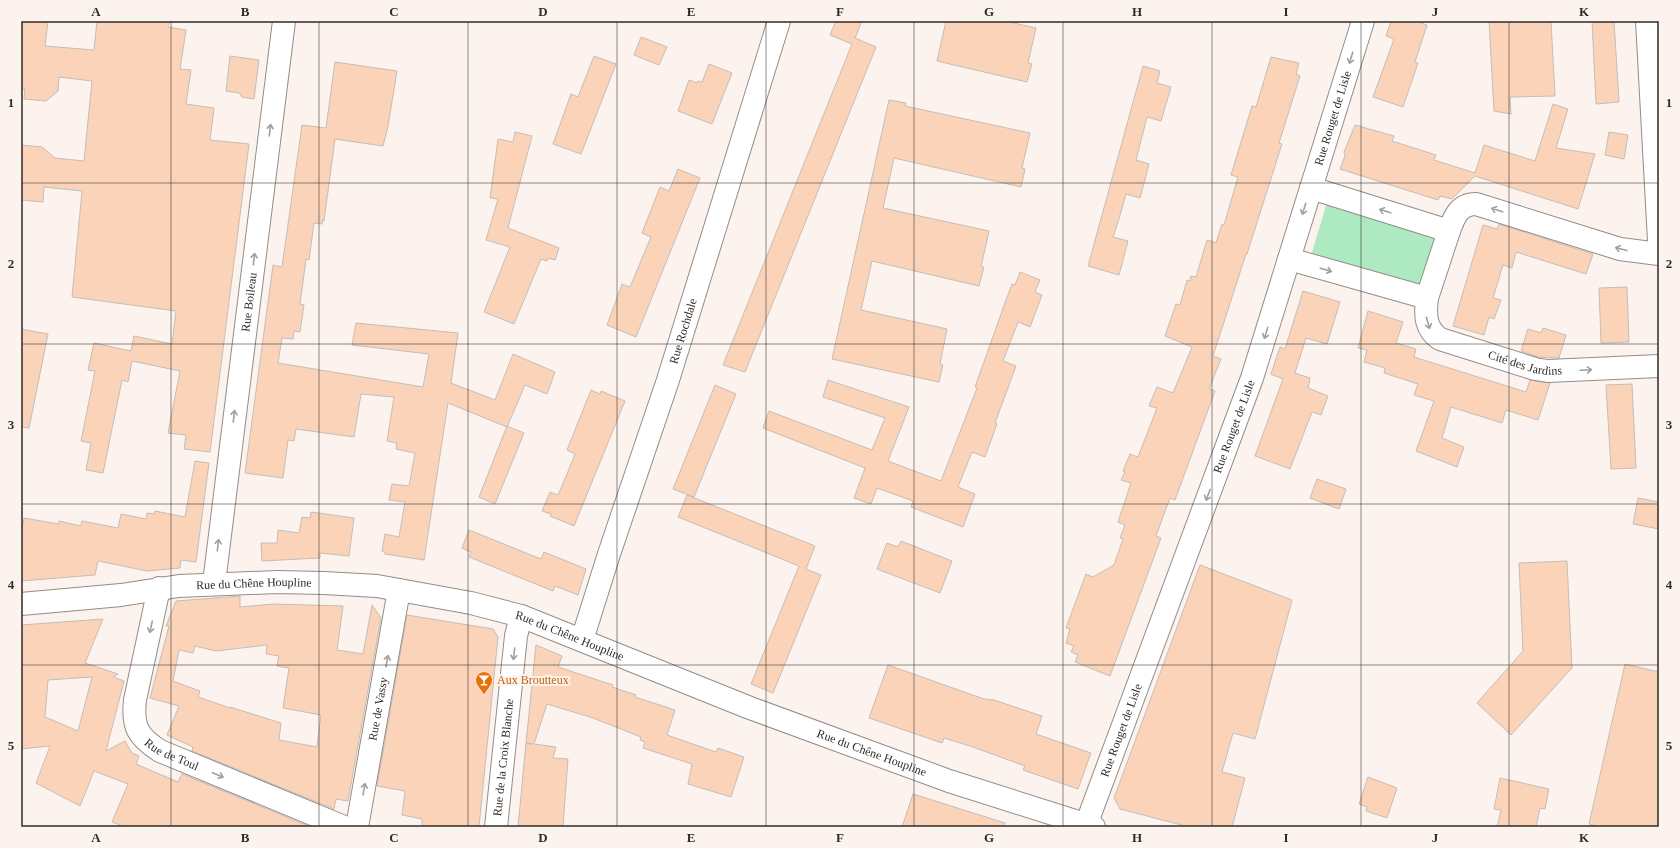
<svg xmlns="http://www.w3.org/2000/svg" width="1680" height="848" viewBox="0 0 1680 848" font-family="Georgia,serif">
	<rect width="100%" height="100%" fill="#fcf3ee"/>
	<path fill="#adeac1" d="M1328 199 1433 237 1437 248 1422 283 1409 288 1310 259Z"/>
	<g fill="#fbd3b9" stroke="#c5bdb8" fill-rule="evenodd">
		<path d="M21 21H48L45 46 94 50 97 21H169L168 27 186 30 180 69 191 70 186 104 214 108 210 140 249 144 210 452 184 449 186 435 168 433 180 371 132 361 128 382 122 380 103 473 86 470 91 443 81 441 95 371 88 370 94 343 131 351 134 336 172 344 176 311 72 297 82 191 44 187 43 202 21 200V145L42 147 55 158 84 161 92 81 59 77 58 91 46 101 24 99 25 89H21Z"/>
		<path d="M836 21H862L855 38 876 47 745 372 723 365 852 44 830 35Z"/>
		<path d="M946 21H1005L1036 28 1028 63 1032 64 1027 82 937 61Z"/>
		<path d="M1391 21H1416L1427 25 1415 62 1418 63 1403 107 1373 97 1394 39 1386 36Z"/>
		<path d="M1489 21H1551L1555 96 1510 97 1511 114 1494 111Z"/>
		<path d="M1592 21H1614L1619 102 1596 104Z"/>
		<path d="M641 37 667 47 659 65 634 55Z"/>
		<path d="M230 56 259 60 254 99 242 97 239 93 226 91Z"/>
		<path d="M594 56 616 64 581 154 553 144 571 94 578 97Z"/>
		<path d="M1271 57 1299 63 1296 74 1300 76 1279 143 1282 144 1247 254H1246L1213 356 1221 359 1209 389 1215 391 1175 500 1170 498 1156 536 1161 538 1110 676 1075 662 1078 655 1071 652 1074 646 1066 643 1070 629 1066 628 1086 574 1093 577 1114 565 1123 539 1120 538 1125 525 1118 522 1131 483 1121 480 1125 472 1123 471 1130 454 1138 457 1157 408 1149 406 1157 387 1173 393 1192 347 1165 336 1176 304 1180 305 1187 280 1190 281 1191 276 1196 277 1207 240 1216 243 1222 224 1224 225 1238 177 1231 175 1252 106 1256 107Z"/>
		<path d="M335 62 397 71 388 126 383 146 335 139 324 221 323 220 322 224 314 223 309 260 306 259 300 304 304 305 300 332 294 331 293 339 282 338 278 363 423 387 429 354 352 345 356 323 458 333 451 383 495 400 513 354 555 372 547 394 525 385 507 427 448 403 424 560 385 554V552L382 551 385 534 399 537 405 502 389 500 392 484 409 486 415 453 396 449 397 443 387 441 394 397 361 394 354 437 296 429 294 441 288 440 283 478 245 473 273 265 282 267 302 125 326 128Z"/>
		<path d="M709 64 732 73 712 124 678 111 689 80 697 83 698 81 702 82Z"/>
		<path d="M1143 66 1160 71 1157 83 1171 87 1161 121 1147 117 1136 160 1149 164 1140 198 1126 194 1118 222 1113 237 1128 241 1119 275 1088 266Z"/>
		<path d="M889 100 906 103 905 106 1030 133 1022 168 1025 169 1021 187 894 158 883 208 989 231 981 267H984L979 286 872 261 861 310 947 329 940 364 943 365 939 382 832 359Z"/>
		<path d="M1553 104 1568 109 1556 148 1595 154 1578 209 1475 176 1452 199 1440 196 1438 200 1340 169 1345 156 1344 152 1355 125 1394 136 1392 141 1436 155 1434 160 1475 173 1484 145 1535 161Z"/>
		<path d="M515 132 532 136 508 228 559 248 555 260 548 258 547 261 541 259 514 324 484 312 510 247 486 240 498 199 490 198 498 139 513 142Z"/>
		<path d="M1609 132 1628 135 1624 159 1605 155Z"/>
		<path d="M678 169 700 178 636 337 607 325 622 284 630 287 651 237 642 233 660 187 669 191Z"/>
		<path d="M1499 224 1593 254 1586 274 1516 252 1512 268 1503 265 1493 298 1501 300 1494 319 1489 317 1484 335 1453 326 1483 225 1497 229Z"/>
		<path d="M1020 272 1040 280 1035 292 1042 295 1030 327 1018 322 1003 361 1016 366 995 423 997 424 985 457 972 452 958 487 975 494 963 527 911 507 913 501 877 488 871 504 854 498 865 468 763 428 769 411 872 450 885 418 823 397 828 380 909 407 888 461 941 481 977 388 975 387 1006 300 1012 284 1015 285Z"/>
		<path d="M1627 287 1629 342 1601 343 1599 288Z"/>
		<path d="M1303 291 1340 302 1327 344 1306 338 1295 373 1310 378 1308 388 1328 396 1321 415 1312 412 1290 469 1255 456 1283 379 1271 374 1280 347 1285 349Z"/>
		<path d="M1368 311 1403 322 1396 343 1416 349 1414 357 1526 392 1530 380 1550 383 1538 420 1506 410 1502 423 1451 407 1442 438 1464 447 1457 467 1416 451 1434 401 1414 395 1418 384 1384 373 1385 368 1364 362 1367 350 1358 348Z"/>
		<path d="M1543 328 1566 335 1559 358 1538 357 1521 351 1528 329 1541 333Z"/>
		<path d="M21 329 48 334 29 428 21 427Z"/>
		<path d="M1632 384 1636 468 1611 469 1606 385Z"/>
		<path d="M715 385 736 394 694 497 673 489Z"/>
		<path d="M591 390 600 394 601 391 625 401 574 526 550 516 551 514 542 511 550 492 558 495 567 474 575 454 567 450Z"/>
		<path d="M507 426 524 433 495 504 479 497Z"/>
		<path d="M195 461 209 463 196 562 181 560 180 568 147 571 98 561 95 575 21 581V535L24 518 59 524V521L81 526 82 521 118 528 121 514 146 519 147 513 154 514 155 511 185 517Z"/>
		<path d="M1317 479 1346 489 1339 509 1310 498Z"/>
		<path d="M687 495 815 546 806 569 821 575 773 693 751 684 799 566 678 517Z"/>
		<path d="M1638 498 1659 502V529L1633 524Z"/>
		<path d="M311 512 354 518 349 556 320 553V558L262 561 261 543H277L278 530 299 533 302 517 310 518Z"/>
		<path d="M469 530 541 559 544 552 586 569 578 595 555 586 553 591 469 557 471 552 462 548Z"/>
		<path d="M901 541 952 561 940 593 877 569 887 543 898 547Z"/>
		<path d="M1567 561 1572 668 1511 735 1477 703 1523 651 1519 563Z"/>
		<path d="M1200 565 1292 600 1255 739 1233 733 1222 772 1245 778 1232 827H1189L1120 809 1114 798Z"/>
		<path d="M240 596V607L273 604 343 606 337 650 363 654 372 605 381 618 348 801 336 799 334 809 192 751 193 747 167 735 179 706 150 698 169 626H166L176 601ZM267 645 266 654 279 656 277 666 289 668 283 708 321 715 317 747 279 740 281 723 230 707V708L198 697 200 691 173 681 179 650 193 653 195 646 216 651Z"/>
		<path d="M407 615 493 629 498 637 479 827H422V819L402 815 405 791 377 786Z"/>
		<path d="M103 619 85 663 118 674 113 677 124 681 106 751 125 741 132 753 139 756 136 764 178 782 182 774 311 827H125L112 822 128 784 94 771 80 806 36 783 50 746 21 749V625ZM92 677 78 731 45 717 48 680Z"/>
		<path d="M536 645 562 656 558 667 613 685 612 687 636 695 635 697 675 710 667 735 716 752 718 748 744 757 731 797 688 784 692 764 643 748 645 742 640 740 641 737 593 718 547 704 534 744 556 747 553 758 568 759 563 827H518L526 743 532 744 526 743Z"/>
		<path d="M1625 664 1659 672V827H1601L1589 824Z"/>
		<path d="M888 665 984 699 994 700 1042 716 1036 734 1091 753 1078 789 1023 770 1025 766 970 746 944 738 942 743 869 718Z"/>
		<path d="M1368 777 1397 788 1387 818 1366 811 1367 807 1359 804Z"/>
		<path d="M1500 778 1549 789 1545 809 1540 808 1536 827H1497L1501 810 1494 809Z"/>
		<path d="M913 794 1005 823 1004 827H902Z"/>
	</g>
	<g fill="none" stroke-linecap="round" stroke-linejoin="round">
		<g stroke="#948c87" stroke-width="24">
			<g id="street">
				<path d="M1647 21 1659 241"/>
				<path d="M1311 188 1449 231C1454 217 1459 204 1476 204L1620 249 1659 254"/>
				<path id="s1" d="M1289 259 1427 298C1425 315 1425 329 1440 339L1535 369 1548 371 1659 366"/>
				<path d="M1427 298 1449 231"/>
				<path id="s2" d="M214 583 284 21"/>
				<path id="s3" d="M159 588 135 700C132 727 138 737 160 751L344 827"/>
				<path id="s4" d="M582 640 609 554 668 380 779 21"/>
				<path id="s5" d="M357 827 399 590"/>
				<path id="s6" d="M496 827 516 636 521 616"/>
			</g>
		</g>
		<g stroke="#948c87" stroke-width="24">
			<g id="secondary">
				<path id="s7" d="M21 604 121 595 179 586 277 582 324 583 377 586 471 603 521 616 750 708 949 781 1094 827"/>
				<path id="s8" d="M1086 825 1252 378 1363 21"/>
			</g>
		</g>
		<use href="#street" stroke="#fff" stroke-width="22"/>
		<use href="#secondary" stroke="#fff" stroke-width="22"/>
	</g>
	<defs><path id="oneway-shaft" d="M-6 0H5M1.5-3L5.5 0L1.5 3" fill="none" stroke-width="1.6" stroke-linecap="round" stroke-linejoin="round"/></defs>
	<g stroke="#a1a09f">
		<use href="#oneway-shaft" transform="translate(1351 58) rotate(107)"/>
		<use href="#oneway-shaft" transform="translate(270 130) rotate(-83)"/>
		<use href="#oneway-shaft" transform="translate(1304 209) rotate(107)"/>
		<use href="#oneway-shaft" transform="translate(1497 210) rotate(-162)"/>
		<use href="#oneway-shaft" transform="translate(1385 211) rotate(-163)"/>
		<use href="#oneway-shaft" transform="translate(1621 249) rotate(-165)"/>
		<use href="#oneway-shaft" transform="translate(254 259) rotate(-83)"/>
		<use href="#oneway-shaft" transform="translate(1326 270) rotate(16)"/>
		<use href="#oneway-shaft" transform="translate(1428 323) rotate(74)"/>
		<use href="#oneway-shaft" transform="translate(1266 333) rotate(107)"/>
		<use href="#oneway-shaft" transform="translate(1586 370) rotate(-3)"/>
		<use href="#oneway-shaft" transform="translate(234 416) rotate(-83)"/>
		<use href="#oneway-shaft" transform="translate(1208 495) rotate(111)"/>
		<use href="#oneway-shaft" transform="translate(218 545) rotate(-83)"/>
		<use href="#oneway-shaft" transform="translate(151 627) rotate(102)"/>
		<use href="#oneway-shaft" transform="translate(514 654) rotate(96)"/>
		<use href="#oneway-shaft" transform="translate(387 661) rotate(-80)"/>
		<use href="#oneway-shaft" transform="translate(218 775) rotate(23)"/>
		<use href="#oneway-shaft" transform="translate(364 789) rotate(-80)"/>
	</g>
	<path fill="none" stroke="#2e2b29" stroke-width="1" stroke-opacity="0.55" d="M171 21V827M319 21V827M468 21V827M617 21V827M766 21V827M914 21V827M1063 21V827M1212 21V827M1361 21V827M1509 21V827M21 183H1659M21 344H1659M21 504H1659M21 665H1659"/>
	<defs>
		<g id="bar-pin" transform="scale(0.9)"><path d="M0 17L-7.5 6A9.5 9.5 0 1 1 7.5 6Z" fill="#e8710a" stroke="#fcf3ee"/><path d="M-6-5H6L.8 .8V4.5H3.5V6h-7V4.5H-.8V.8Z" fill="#fff"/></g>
	</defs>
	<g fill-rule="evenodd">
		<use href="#bar-pin" x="484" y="680"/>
	</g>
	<g text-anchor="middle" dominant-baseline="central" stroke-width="4" stroke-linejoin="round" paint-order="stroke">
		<g font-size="12" fill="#2e2b29" stroke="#fcf3ee">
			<text stroke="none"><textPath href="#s8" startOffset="749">Rue Rouget de Lisle</textPath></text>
			<text stroke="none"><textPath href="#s2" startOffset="283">Rue Boileau</textPath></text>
			<text stroke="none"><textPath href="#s4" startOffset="325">Rue Rochdale</textPath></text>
			<text stroke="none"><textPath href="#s1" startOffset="278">Cité des Jardins</textPath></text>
			<text stroke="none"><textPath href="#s8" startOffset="425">Rue Rouget de Lisle</textPath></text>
			<text stroke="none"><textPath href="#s7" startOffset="234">Rue du Chêne Houpline</textPath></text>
			<text stroke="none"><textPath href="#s7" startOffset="557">Rue du Chêne Houpline</textPath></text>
			<text stroke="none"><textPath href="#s5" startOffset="120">Rue de Vassy</textPath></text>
			<text stroke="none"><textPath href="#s8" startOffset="101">Rue Rouget de Lisle</textPath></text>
			<text stroke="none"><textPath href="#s3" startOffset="188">Rue de Toul</textPath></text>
			<text stroke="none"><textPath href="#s7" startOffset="881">Rue du Chêne Houpline</textPath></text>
			<text stroke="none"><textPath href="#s6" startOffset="70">Rue de la Croix Blanche</textPath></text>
		</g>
		<g font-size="12" fill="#c56008" stroke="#fcf3ee" text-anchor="start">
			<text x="497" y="680">Aux Broutteux</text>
		</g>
	</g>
	<rect width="1680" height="848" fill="none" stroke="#fcf3ee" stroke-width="44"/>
	<rect x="22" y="22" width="1636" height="804" fill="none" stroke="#2e2b29" stroke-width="1.5"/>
	<g font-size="13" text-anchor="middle" font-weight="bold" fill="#2e2b29">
		<text x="96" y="16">A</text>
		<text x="245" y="16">B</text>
		<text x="394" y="16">C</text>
		<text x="543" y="16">D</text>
		<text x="691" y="16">E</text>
		<text x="840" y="16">F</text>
		<text x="989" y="16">G</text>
		<text x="1137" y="16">H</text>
		<text x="1286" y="16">I</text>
		<text x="1435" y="16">J</text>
		<text x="1584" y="16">K</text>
		<text x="11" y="107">1</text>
		<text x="1669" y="107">1</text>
		<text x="11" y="268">2</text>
		<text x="1669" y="268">2</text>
		<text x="11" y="429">3</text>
		<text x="1669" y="429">3</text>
		<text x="11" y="589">4</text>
		<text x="1669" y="589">4</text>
		<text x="11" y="750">5</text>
		<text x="1669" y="750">5</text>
		<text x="96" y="842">A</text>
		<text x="245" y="842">B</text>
		<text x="394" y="842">C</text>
		<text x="543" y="842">D</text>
		<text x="691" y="842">E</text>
		<text x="840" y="842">F</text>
		<text x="989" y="842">G</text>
		<text x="1137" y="842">H</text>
		<text x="1286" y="842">I</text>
		<text x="1435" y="842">J</text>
		<text x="1584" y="842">K</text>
	</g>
</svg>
